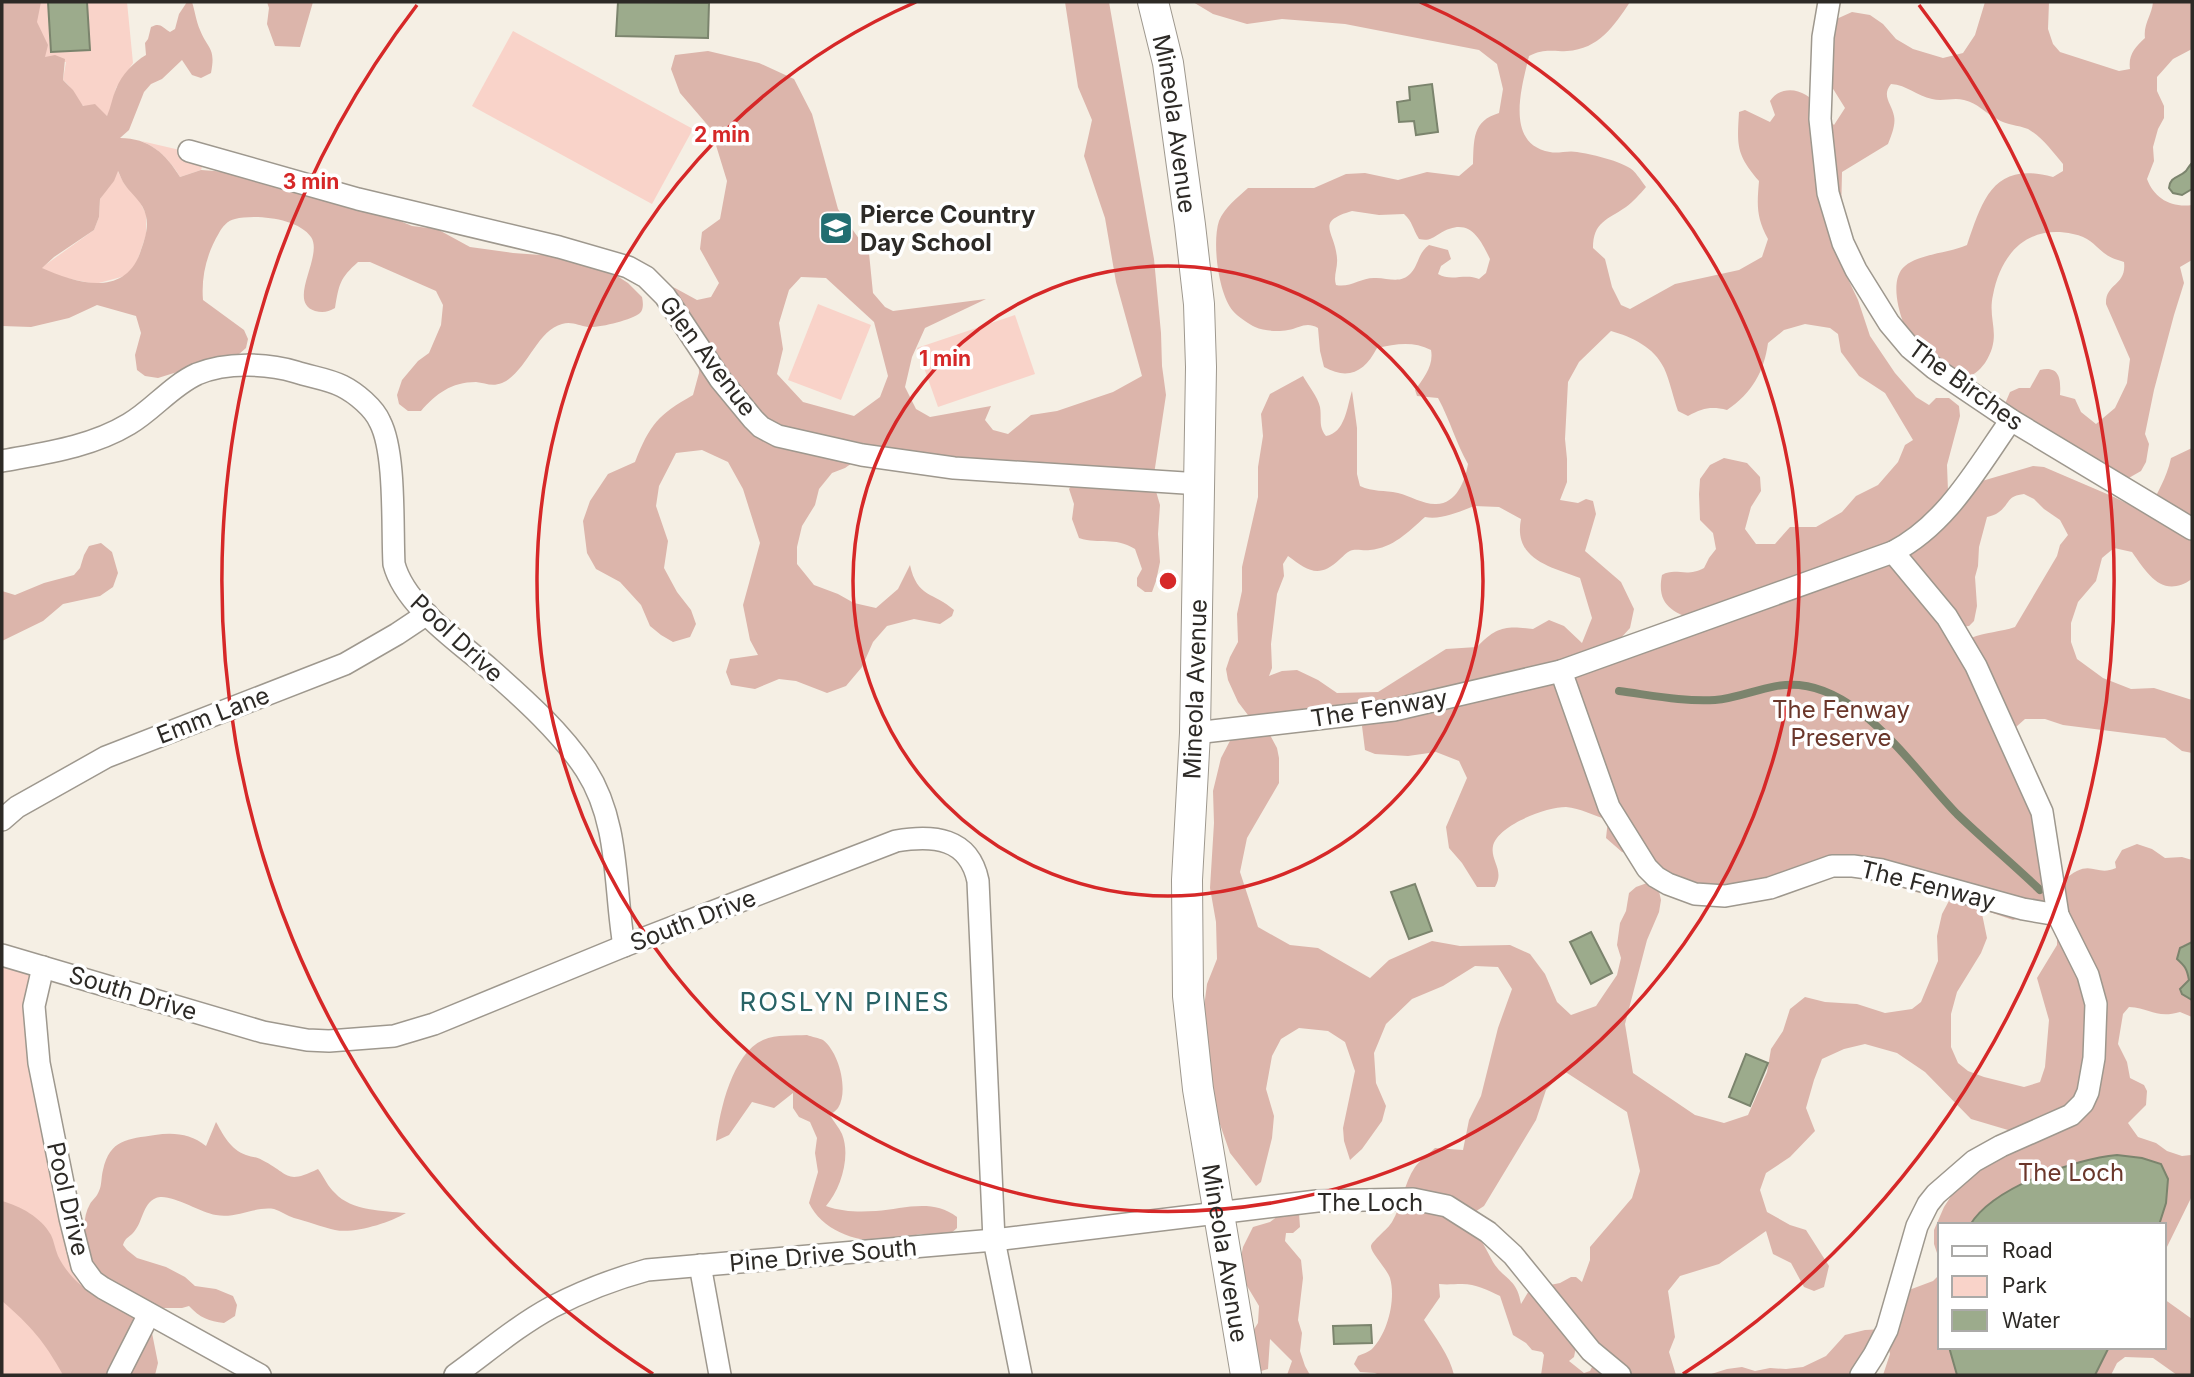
<svg xmlns="http://www.w3.org/2000/svg" width="2194" height="1377" viewBox="0 0 2194 1377" font-family="Inter,sans-serif">
	<rect width="100%" height="100%" fill="#f5efe4"/>
	<g fill="#f9d3c9">
		<path d="M35 2H127L133 63 116 88 112 106 107 116C100 113 91 111 85 107 75 101 73 87 63 80L66 62H36Z"/>
		<path d="M513 31 693 129 652 204 472 106Z"/>
		<path d="M141 141 206 156 201 170 180 177C171 161 157 147 141 141Z"/>
		<path d="M117 170 125 185 139 200 146 214V235L135 267 125 276 95 284 61 277 41 268 94 230 99 217 100 199Z"/>
		<path d="M818 304 871 325 841 400 788 380Z"/>
		<path d="M1015 315 1035 374 938 407 917 348Z"/>
		<path d="M2 955 43 967 34 1006 93 1281 118 1375H2Z"/>
	</g>
	<g fill="#dcb5ab" fill-rule="evenodd">
		<path d="M2 2H41L37 22 48 45 45 57 55 55 65 59 63 80 73 90 83 106 95 104 107 116C111 107 112 98 116 89 122 74 134 62 146 55L145 43 148 39 151 27C160 22 162 27 170 32L175 29 179 14 187 2H192C195 11 196 21 200 30 208 50 216 47 211 73L201 78 192 75 182 60 162 79 151 84 144 92 129 130 120 138C149 138 166 154 180 177L201 170 215 171 275 181 376 211 412 226 437 229 470 247 513 253 569 257 614 274 628 283 642 297C643 302 644 309 640 313 632 320 599 328 588 327 579 326 572 321 562 324 537 330 526 373 502 383 492 387 485 383 476 382 451 382 436 394 421 411H408L399 404 397 395 402 380 418 361 429 353 441 325 443 305 436 291 370 262H358C340 278 339 284 335 308 328 312 323 313 315 311 286 302 324 256 311 237 298 218 255 214 235 219 228 220 222 227 219 233 207 253 201 276 203 300L244 330 248 339 246 348 238 355 206 363 158 378 145 376 137 370 135 355 141 333 136 316 97 305 69 318 31 327 2 326ZM118 171C120 175 122 181 125 185 133 196 143 202 146 216 149 229 144 241 140 253 124 298 75 283 42 268L54 257 94 230 99 217 100 199 114 181Z"/>
		<path d="M267 2H313L300 47 275 46 267 24 269 8Z"/>
		<path d="M1065 2H1109L1154 259 1161 333 1162 366 1166 395 1153 481 1160 505 1158 534 1160 562 1156 581 1152 592H1145L1137 586V578L1142 569 1135 549C1113 536 1101 545 1079 538L1072 519 1074 504 1069 489 1078 477 862 456 845 468 832 473 819 489 815 505 802 526 797 547V564L814 585 838 594 854 603 876 608 898 589 910 565C917 598 934 592 954 610L952 616 940 624 914 619 887 626 873 642 862 667 846 686 827 693 796 681 779 679 755 689 731 685 726 672 730 659 758 655 750 640 743 605 760 543 743 489 728 462 702 450 676 453 659 486 656 506 668 541 664 568 677 592 691 610 696 624 690 637 673 642 661 635 650 626 641 605 620 582 596 569 587 553 583 521 590 501 608 474 635 462C650 424 658 415 693 395L699 373 698 346 662 284 675 288 697 300 711 297 719 283 700 249 702 232 720 219 727 181 711 129 680 93 671 69 675 55 708 51 759 63 794 79 812 114 838 209 869 253 873 293 885 307 893 311 986 299 925 328 912 357 905 387 916 409 930 417 991 406 985 420 993 430 1008 434 1031 415 1057 411 1113 392 1142 376 1116 282 1105 218 1084 156 1092 120 1078 87ZM801 277 826 278 874 322 888 376 880 397 854 416 803 402 777 374 783 349 779 323 789 290Z"/>
		<path d="M1193 2H1630C1614 26 1599 49 1567 51 1551 52 1546 48 1529 56 1522 86 1504 144 1550 152 1558 154 1568 150 1577 152 1591 154 1616 160 1628 167 1635 170 1641 181 1646 187 1640 194 1633 202 1626 207 1607 220 1593 222 1593 248L1605 259 1612 287 1621 305 1630 309 1675 284 1739 270 1762 257 1768 239C1756 217 1757 205 1759 181 1736 154 1737 146 1739 112L1745 110 1770 122 1775 115 1770 101C1778 89 1793 87 1806 95 1817 101 1825 117 1834 125L1845 108 1822 71 1832 21 1852 12 1870 15 1883 24 1896 39 1913 49 1943 58 1963 53 1975 35 1985 2H2049L2048 29 2053 44 2060 52 2119 71 2130 69C2128 55 2135 47 2145 38 2143 24 2152 15 2153 2H2192V49L2173 59 2157 77V91L2164 106V118L2158 129 2153 147 2154 161 2147 179C2154 198 2171 208 2192 205V260L2180 267 2184 283 2174 315 2154 390 2145 434 2149 444 2146 462 2141 471 2127 479 2004 406 2010 392 2019 388H2030L2040 370C2060 365 2061 380 2060 395L2075 399 2081 412 2096 424 2115 408 2127 383 2130 359 2106 304C2105 283 2127 286 2124 262 2118 260 2110 258 2104 253 2093 244 2089 237 2073 234 2028 224 2001 253 1993 295 1987 321 2003 335 1985 363 1979 371 1973 376 1964 378 1952 372 1925 360 1918 350 1904 333 1885 282 1905 266 1919 254 1949 253 1967 245 1983 198 1994 161 2053 177L2063 171V164C2053 152 2042 137 2028 129 2018 125 2006 125 1997 119 1985 113 1978 103 1964 100 1953 97 1943 102 1932 99 1917 96 1907 85 1891 84 1881 96 1892 104 1894 116 1896 125 1891 136 1888 144L1842 172 1840 262 1858 300 1870 336 1895 373 1916 397 1929 405 1936 398H1949L1959 406 1960 416 1947 465 1948 491 2033 466 2044 467 2114 497 2148 514C2156 493 2166 481 2171 458L2192 448V579C2163 599 2148 575 2132 552L2114 548 2102 558 2096 581 2078 602 2071 623V642L2077 659 2103 678 2131 689 2154 688 2192 700V753L2182 751 2165 738 2063 725 2045 719H2025L2016 727 2010 741 2062 882C2091 855 2094 878 2116 868L2115 862 2122 850 2137 844 2152 849 2165 858 2182 857 2192 860V942L2182 946 2177 959C2184 966 2187 969 2189 980L2180 989 2182 994 2192 1000V1017L2180 1012C2156 1019 2151 1008 2129 1007L2123 1014 2118 1044 2127 1062 2130 1078 2144 1085 2147 1091 2146 1105 2128 1123 2138 1137 2156 1143 2167 1151 2182 1156 2191 1155 2192 1150V1196L2164 1253V1225H2159L2166 1203 2060 1167C2030 1181 1988 1195 1970 1225H1940V1254L1937 1253 1934 1244V1230L1944 1207 1974 1161 2033 1131 2008 1130 1971 1119 1925 1072 1897 1053 1865 1044 1844 1049 1822 1059 1814 1080 1806 1108 1815 1131 1790 1157 1766 1173 1760 1190 1767 1212 1790 1225 1806 1230 1829 1266 1824 1287 1814 1291 1804 1287 1791 1263 1773 1254 1766 1231 1719 1264 1680 1276 1668 1291 1675 1337 1669 1352 1676 1375H1541L1544 1355 1542 1352 1532 1350 1526 1343 1513 1335 1500 1296C1487 1290 1476 1284 1462 1284 1453 1284 1448 1285 1439 1284L1440 1297 1424 1320C1435 1337 1450 1356 1454 1375H1379L1375 1373 1360 1372 1354 1364 1358 1356C1362 1354 1369 1352 1372 1349 1388 1333 1396 1299 1390 1278 1387 1269 1370 1252 1371 1246 1372 1241 1388 1229 1392 1222 1402 1205 1404 1183 1415 1167 1420 1160 1429 1154 1435 1148L1463 1150 1469 1120 1481 1096 1498 1028 1512 989 1498 967 1475 966 1443 986 1412 999 1386 1024 1374 1053 1376 1083 1386 1106 1382 1121 1362 1149 1350 1160 1344 1141 1343 1128 1355 1071 1345 1042 1328 1031 1299 1028 1281 1039 1272 1056 1266 1089 1274 1116 1272 1138 1261 1182 1256 1186 1230 1153 1215 1110 1203 1015 1207 984 1217 959 1216 922 1210 888 1214 823 1213 791 1221 758 1232 737 1251 719 1238 702 1228 680 1226 669 1230 657 1238 642 1237 614 1242 591V567L1258 497V467L1263 436 1261 414 1270 394 1303 376C1308 385 1318 397 1320 407 1322 419 1318 426 1326 436 1345 433 1347 407 1352 391L1357 428V474L1360 486C1373 492 1384 490 1398 493 1410 496 1423 504 1435 504 1456 505 1465 481 1468 464 1456 443 1450 420 1438 398L1417 396 1415 390C1424 378 1434 365 1431 350 1413 341 1396 344 1377 348 1365 371 1349 381 1324 367L1320 351 1318 328C1306 321 1300 328 1288 330 1278 332 1264 331 1255 327 1249 324 1237 316 1233 311 1218 293 1212 242 1219 221 1224 208 1238 197 1248 188H1314L1346 174 1365 173 1398 180 1427 172 1459 176 1473 164C1474 140 1472 121 1499 113L1503 89 1497 64 1479 50 1345 24 1282 19 1247 24 1213 14ZM1352 211 1379 215 1404 214C1413 222 1412 228 1419 239 1428 241 1431 239 1439 234 1468 216 1479 236 1490 259L1486 273 1479 279C1465 273 1451 282 1438 274L1441 266 1451 259 1448 250 1429 245C1418 253 1419 264 1411 273 1400 285 1387 277 1374 278 1360 278 1350 288 1336 285 1333 276 1338 268 1337 258 1335 231 1314 222 1352 211ZM1805 324 1830 328 1838 334 1841 352 1859 376 1885 393 1913 440 1905 445 1898 462 1878 485 1856 496 1842 512 1816 527H1790L1775 544H1756L1745 529 1751 507 1761 491 1760 477 1747 463 1724 458 1710 465 1700 479 1699 494 1700 520 1713 533 1716 549 1709 558 1704 568C1686 578 1676 567 1662 575 1656 606 1673 612 1698 622L1620 639 1630 628 1634 609 1621 582 1585 551 1596 514 1593 501 1586 499 1578 503 1560 500 1567 482V459L1565 439 1568 382 1579 362 1611 331C1632 337 1654 347 1664 368 1670 381 1673 397 1678 411L1688 416C1703 408 1711 406 1727 410 1752 393 1764 372 1768 343L1784 330ZM2024 494 2034 499 2044 509 2060 520 2068 535 2060 545 2057 556 2015 627C2001 632 1985 632 1971 638L1959 627 1969 626 1974 621 1977 606 1975 577 1978 566 1979 547 1987 517C1991 516 1995 515 1999 512 2011 503 2006 496 2024 494ZM1474 506 1499 507 1521 519C1513 559 1550 567 1580 578L1592 618 1582 643 1564 626 1549 620 1533 629C1506 626 1497 626 1477 647L1446 649 1378 692 1337 693 1318 680 1297 670 1282 671 1269 676 1272 668 1271 644 1277 594 1284 576 1283 564 1288 556C1308 571 1319 579 1340 559 1344 556 1347 551 1353 550 1358 549 1364 551 1370 550 1393 548 1408 532 1425 517 1441 520 1459 512 1474 506ZM1371 708 1362 726 1365 750 1375 754 1408 756 1436 752 1459 761 1467 778 1446 827 1449 848 1462 863 1477 887H1495C1505 870 1490 861 1493 846 1498 825 1546 807 1566 807 1580 808 1595 816 1608 820L1606 838 1622 852 1640 856 1647 868V883L1636 887 1629 893 1626 911 1620 923 1617 945 1621 958 1617 975 1596 1006 1571 1015 1557 1002 1545 974 1530 954 1510 945 1460 946 1432 941 1389 960 1370 978 1318 948 1290 945 1258 927 1240 872 1247 838 1279 783V758L1277 748 1269 733ZM1853 866 1882 870 1894 885 1915 892 1951 897 1942 914 1937 936 1938 961 1921 1002 1912 1009 1885 1013 1857 1004 1825 1002 1805 997 1790 1009 1783 1031 1771 1049 1767 1072 1748 1115 1724 1123 1695 1115 1633 1073 1625 1024 1647 940 1659 912 1661 900 1656 878 1738 894ZM1981 909 2013 920 2043 913 2057 915V945L2037 978 2049 1020 2045 1067 2040 1082 2024 1087 1984 1077 1968 1071 1958 1063 1951 1047V1014L1957 992 1981 953 1987 938ZM1564 1071 1627 1112 1640 1171 1632 1198 1590 1247V1260L1582 1282 1576 1277H1571L1560 1283 1530 1289 1521 1304C1517 1278 1504 1280 1493 1262 1485 1247 1477 1232 1467 1217L1484 1206 1536 1120 1546 1090ZM1577 1342 1593 1365 1590 1371 1584 1373 1569 1361 1574 1357Z"/>
		<path d="M101 543 112 552 118 573 113 587 100 596 63 604 43 621 2 641V591L15 595 44 583 74 575 80 568 84 555 89 546Z"/>
		<path d="M807 1035C812 1037 819 1038 823 1040 839 1052 849 1091 838 1108 836 1111 832 1113 830 1115 833 1121 839 1127 842 1134 851 1156 841 1189 826 1206 842 1212 860 1212 876 1211 904 1209 932 1198 957 1217V1228C945 1240 935 1234 921 1234 912 1235 903 1240 894 1241 862 1244 823 1233 809 1203L818 1172 815 1153 817 1138 810 1122 799 1117 793 1108V1093L774 1108 752 1102 729 1135 716 1141C720 1110 732 1054 763 1040 777 1034 793 1036 807 1035Z"/>
		<path d="M216 1122C224 1136 230 1149 246 1155 251 1157 258 1157 262 1160 290 1174 285 1185 318 1169 324 1177 328 1187 335 1193 351 1211 384 1211 406 1213 389 1223 354 1234 335 1230 322 1227 306 1221 294 1218 287 1216 281 1211 274 1209 255 1206 236 1219 216 1215 199 1212 169 1192 156 1198 142 1204 143 1223 133 1233 128 1238 125 1238 123 1245L127 1250 137 1258 166 1267 185 1277 195 1286 216 1289 233 1296 237 1305 235 1316 224 1323C209 1321 200 1318 189 1306L182 1308H156L136 1318 152 1333 158 1363 155 1375H63C44 1341 31 1326 2 1301V1201C20 1206 41 1217 51 1235 54 1241 55 1249 58 1256 65 1271 80 1287 95 1295L102 1282C92 1260 76 1229 90 1204 92 1200 97 1197 99 1191 102 1185 101 1177 103 1170 110 1139 128 1139 155 1135 174 1132 191 1134 206 1146Z"/>
		<path d="M1299 1213 1300 1227 1293 1233H1286L1285 1241 1301 1260 1303 1278 1298 1320 1302 1333 1300 1351 1305 1366 1310 1375H1287L1292 1361 1270 1339 1268 1369 1261 1371 1251 1368 1250 1336 1258 1323 1259 1306 1238 1271 1243 1247 1253 1227 1270 1222 1278 1216Z"/>
		<path d="M1940 1274V1347H1949L1957 1375H1883L1890 1354 1885 1334 1861 1375H1708L1727 1369 1742 1367 1755 1371 1770 1368 1786 1369 1803 1367 1826 1356 1845 1335 1865 1330 1884 1329 1909 1290 1933 1281Z"/>
		<path d="M2164 1299 2192 1319V1375H2177L2153 1358 2125 1357 2117 1363 2111 1375H2095L2109 1347H2164Z"/>
	</g>
	<g fill="#9cab8c" stroke="#7b846d" stroke-width="2">
		<path d="M48 2H87L90 50 51 52Z"/>
		<path d="M618 2 709 3 708 38 616 36Z"/>
		<path d="M1432 84 1438 132 1416 135 1414 121 1399 122 1397 102 1410 100 1409 87Z"/>
		<path d="M2192 163V189L2182 195 2173 193 2169 188C2170 176 2179 178 2186 171 2188 168 2190 165 2192 163Z"/>
		<path d="M1415 884 1432 931 1409 939 1391 892Z"/>
		<path d="M1591 932 1612 973 1591 984 1570 942Z"/>
		<path d="M2192 942V1000L2182 994 2180 989 2189 980C2187 969 2185 966 2177 959L2180 948Z"/>
		<path d="M1746 1054 1768 1063 1750 1106 1729 1097Z"/>
		<path d="M2117 1155 2142 1158 2161 1164 2168 1179 2166 1203 2159 1225H1970C1993 1187 2075 1159 2117 1155Z"/>
		<path d="M1371 1325 1372 1343 1334 1344 1333 1326Z"/>
		<path d="M1949 1347H2109L2095 1375H1957Z"/>
	</g>
	<g fill="none" stroke-linecap="round" stroke-linejoin="round">
		<path stroke="#7b846d" stroke-width="8" d="M1619 691C1650 695 1684 702 1715 700 1743 698 1771 682 1799 685 1864 691 1915 771 1957 814 1984 840 2013 864 2040 890"/>
		<g stroke="#9e988e" stroke-width="24">
			<g id="street">
				<path d="M1829 2 1823 37 1820 119 1828 193 1843 243 1856 270 1889 323 1910 348 1934 368 2011 420 2192 529"/>
				<path d="M189 151 358 199 559 247 628 267 646 277 665 296 720 379 753 419 761 427 778 436 862 455 954 468 1200 484"/>
				<path d="M2 461C45 453 91 447 129 424 153 410 171 386 197 374 226 362 267 363 296 372 311 377 328 379 342 386 356 393 374 408 380 422 396 453 392 528 394 564 405 606 458 641 490 669 523 698 562 733 586 770 620 823 614 887 624 946"/>
				<path d="M1561 671 1609 807 1647 868 1656 877 1668 884 1695 894 1725 896 1770 888 1832 866H1853L1882 870 2023 909 2058 915"/>
				<path d="M1195 733 1394 710 1561 671 1893 552C1947 524 1977 468 2011 420"/>
				<path d="M2 820 17 807 106 757 345 664 397 634 427 614"/>
				<path d="M2 955 263 1032 307 1040 329 1041 394 1036 434 1024 624 946 896 841C933 835 969 837 978 881L994 1240 1021 1375"/>
				<path d="M43 967 34 1006 39 1063 70 1218 82 1266 93 1281 103 1288 260 1375"/>
				<path d="M700 1265 720 1375"/>
				<path d="M118 1375 149 1314"/>
				<path d="M455 1375C487 1352 517 1326 552 1307 583 1291 614 1279 647 1270L994 1240 1317 1201 1413 1199 1447 1206 1488 1232 1513 1255 1591 1351 1620 1375"/>
				<path d="M1861 1375 1874 1355 1887 1330 1917 1226 1928 1204 1936 1194 1974 1161 2001 1146 2071 1115 2083 1103 2088 1092 2094 1058 2096 1004 2088 975 2058 915 2042 812 1976 666 1947 617 1893 552"/>
			</g>
		</g>
		<g stroke="#9e988e" stroke-width="32">
			<g id="secondary">
				<path id="s1" d="M1153 2 1168 63 1190 225 1199 304 1201 367 1195 733 1187 880 1188 996 1198 1089 1246 1375"/>
			</g>
		</g>
		<use href="#street" stroke="#fff" stroke-width="21"/>
		<use href="#secondary" stroke="#fff" stroke-width="30"/>
	</g>
	<g fill="none" stroke="#d62828" stroke-width="3.5">
		<circle cx="1168" cy="581" r="315"/>
		<path d="M1420 2A631 631 0 1 1 916 2"/>
		<path d="M653 1374A946 946 0 0 1 417 5M1919 5A946 946 0 0 1 1683 1374"/>
	</g>
	<defs>
		<g id="school-square" transform="scale(1.75)"><rect x="-9" y="-9" width="18" height="18" rx="4" fill="#226e71" stroke="#fff"/><path d="M0-5L7-2L0 1L-7-2ZM-4 1L0 2.5L4 1V4Q0 6-4 4Z" fill="#fff"/></g>
	</defs>
	<g fill-rule="evenodd">
		<use href="#school-square" x="836" y="228"/>
	</g>
	<g text-anchor="middle" dominant-baseline="central" stroke-width="7" stroke-linejoin="round" paint-order="stroke">
		<g font-size="24" fill="#2d2a26" stroke="#fff">
			<text stroke="none"><textPath href="#s1" startOffset="124">Mineola Avenue</textPath></text>
			<text transform="translate(708 356) rotate(53)">Glen Avenue</text>
			<text transform="translate(1966 385) rotate(36)">The Birches</text>
			<text transform="translate(457 638) rotate(43)">Pool Drive</text>
			<text transform="translate(1195 689) rotate(-88)">Mineola Avenue</text>
			<text transform="translate(1379 708) rotate(-9)">The Fenway</text>
			<text transform="translate(213 715) rotate(-21)">Emm Lane</text>
			<text transform="translate(1928 885) rotate(14)">The Fenway</text>
			<text transform="translate(693 920) rotate(-21)">South Drive</text>
			<text transform="translate(133 993) rotate(17)">South Drive</text>
			<text transform="translate(68 1199) rotate(77)">Pool Drive</text>
			<text x="1370" y="1202">The Loch</text>
			<text stroke="none"><textPath href="#s1" startOffset="1258">Mineola Avenue</textPath></text>
			<text transform="translate(823 1255) rotate(-5)">Pine Drive South</text>
		</g>
		<g font-size="24" font-weight="bold" fill="#2d2a26" stroke="#fff" text-anchor="start">
			<text x="860" y="214">Pierce Country<tspan x="860" dy="28">Day School</tspan></text>
		</g>
		<g font-size="24" fill="#6b372b" stroke="#fff">
			<text x="1841" y="709">The Fenway<tspan x="1841" dy="28">Preserve</tspan></text>
			<text x="2071" y="1172">The Loch</text>
		</g>
		<g font-size="26" letter-spacing="2" fill="#286265" stroke="#fff">
			<text x="845" y="1001">ROSLYN PINES</text>
		</g>
	</g>
	<circle cx="1168" cy="581" r="10" fill="#d62828" stroke="#fff" stroke-width="3.5"/>
	<g font-size="21" text-anchor="middle" font-weight="bold" fill="#d62828" stroke="#fff" stroke-width="7" stroke-linejoin="round" paint-order="stroke">
		<text x="722" y="142">2 min</text>
		<text x="311" y="189">3 min</text>
		<text x="945" y="366">1 min</text>
	</g>
	<rect width="2194" height="1377" fill="none" stroke="#2d2a26" stroke-width="7"/>
	<rect x="1938" y="1223" width="228" height="126" fill="#ffffff" stroke="#abaaa8" stroke-width="2"/>
	<rect x="1952" y="1246" width="35" height="10" fill="#ffffff" stroke="#abaaa8" stroke-width="2"/>
	<text x="2002" y="1258" font-size="21" fill="#2d2a26">Road</text>
	<rect x="1952" y="1276" width="35" height="21" fill="#f9d3c9" stroke="#abaaa8" stroke-width="2"/>
	<text x="2002" y="1293" font-size="21" fill="#2d2a26">Park</text>
	<rect x="1952" y="1310" width="35" height="21" fill="#9cab8c" stroke="#abaaa8" stroke-width="2"/>
	<text x="2002" y="1328" font-size="21" fill="#2d2a26">Water</text>
</svg>
